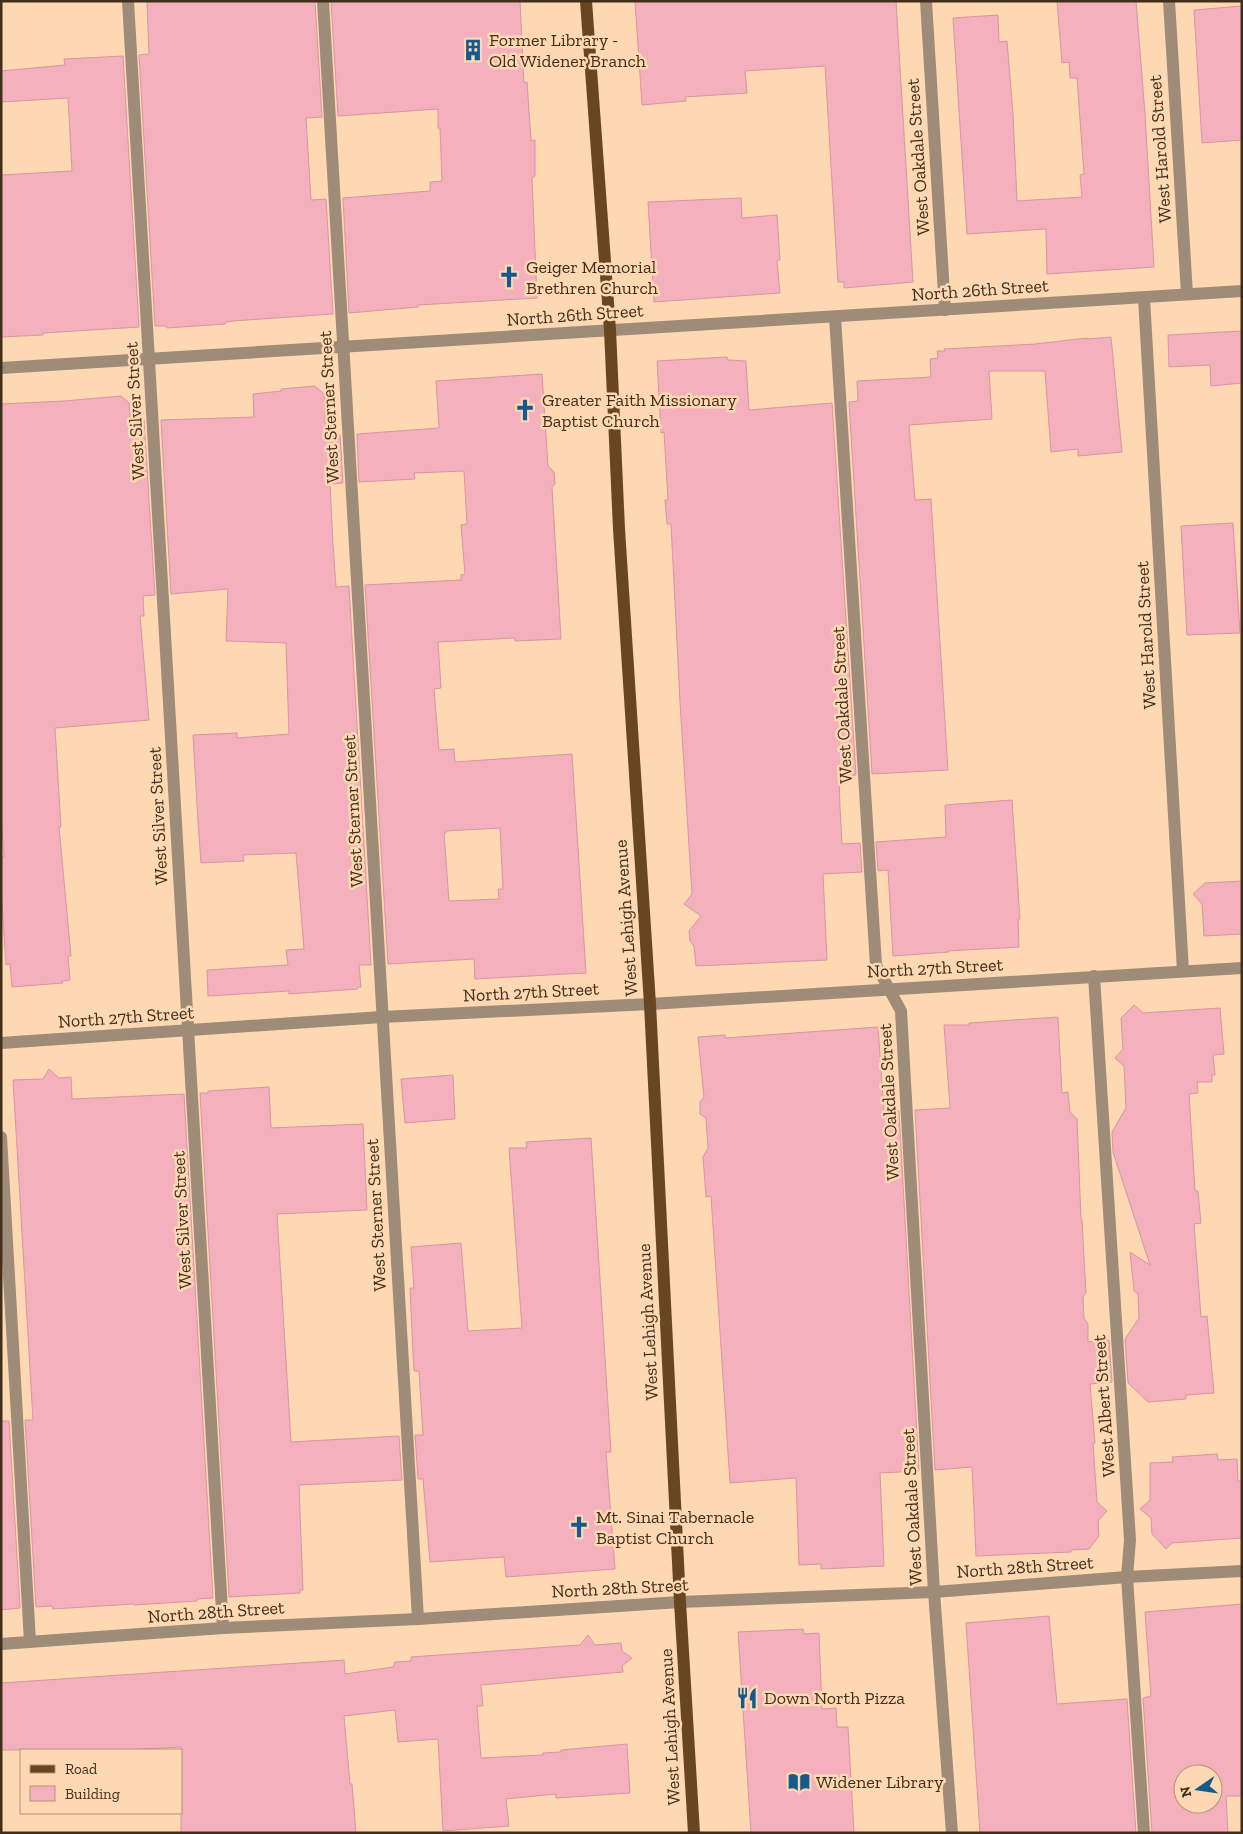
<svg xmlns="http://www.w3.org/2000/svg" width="1243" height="1834" viewBox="0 0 1243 1834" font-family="'Zilla Slab',serif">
	<rect width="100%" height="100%" fill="#fdd8b2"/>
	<g fill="#f4b0bc" stroke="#d896a2" fill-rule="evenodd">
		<path d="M147 1H315L322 117 306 118 311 200 326 199 333 314 233 321 226 322 225 324 167 328 166 326H155L139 55 149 54Z"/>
		<path d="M331 1H520L524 83 527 82 531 141 535 140V176L532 178 537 298 418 305V307L349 313 343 198 430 191V182L442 181 440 128H438V109L338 116Z"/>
		<path d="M635 1H896L913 282 844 288V282H838L825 66 745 71 747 93 685 97 686 101 642 105Z"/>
		<path d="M1057 1H1136L1145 114 1154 267 1047 274 1046 229 967 234 953 18 998 15 999 42 1007 41 1013 114 1017 201 1082 197 1080 175 1084 174 1077 78H1070L1069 62 1062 63Z"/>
		<path d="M1242 6V140L1202 143 1194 10Z"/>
		<path d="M123 56 139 327 43 333V335L1 337V175L72 171 68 98 1 102V71L65 65 64 59Z"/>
		<path d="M741 198 742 218 777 215 780 260 777 261 780 293 654 302 648 202Z"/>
		<path d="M1242 331V383L1211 386 1210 365 1169 367 1168 335Z"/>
		<path d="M1111 337 1122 452 1078 456V449L1051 452 1045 371H989L992 419 909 425 915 500 931 499 948 770 872 774 849 402 858 401 857 381 931 377 930 359 938 358 937 351H945L944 349 1035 344 1087 338V339Z"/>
		<path d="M727 357 728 360 746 361 749 410 832 403 856 775 839 776 840 808 842 844 860 843 862 872 823 874 827 960 696 966 694 946 690 941 689 931 701 916 684 904 692 894 680 702 671 524H667L665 500H668L664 432 661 433 657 361Z"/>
		<path d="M542 374 548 466 554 472 555 484 552 487 561 639 515 641 514 638 438 642 441 688 434 689 439 750 454 749 455 762 572 754 586 973 475 979 474 959 388 964 365 585 461 580V575L465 574 461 525 467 524 464 471 414 473 415 479 359 482 357 434 439 428 436 381ZM500 828 503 889H498L499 899 449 901 444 833H446V831Z"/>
		<path d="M315 386 324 394 326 436 340 435 343 483 330 484 333 544 336 587 349 586 371 965H359L361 987H358V989L289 994V991L208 996 207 970 288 965 286 950 304 949 296 853 243 855 244 861 201 863 198 822 193 735 237 733V738L289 734 286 643 226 641 228 589 171 594 161 420 254 417 253 394 281 391V389Z"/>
		<path d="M121 396 129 403 131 421 144 420 155 595 143 596 144 616H140L149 720 55 728 61 827H59L71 956H68L70 980 62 981 63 983 12 987 10 964 6 965 1 890V857H4L1 815V404L64 401Z"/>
		<path d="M1233 523 1240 633 1187 635 1181 526Z"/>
		<path d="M1012 800 1020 919H1018L1019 947 948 951 949 952 893 956 888 870 878 871 876 842 946 837 945 805Z"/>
		<path d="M1242 881V934L1204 936 1202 904 1193 894 1205 883Z"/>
		<path d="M1134 1005 1143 1013 1220 1008 1224 1054 1213 1055 1215 1075H1212V1082H1197L1198 1093 1189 1094 1195 1191H1198L1201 1223 1194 1224 1201 1317 1207 1316 1214 1393 1186 1395V1399L1148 1402 1128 1383 1125 1339 1139 1318 1138 1294 1134 1291 1130 1252 1150 1265 1113 1152 1112 1132 1126 1108 1124 1066 1115 1058 1123 1049 1121 1018Z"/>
		<path d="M1058 1017 1062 1093 1068 1092 1070 1112 1077 1119 1081 1219 1082 1220 1086 1293 1083 1297 1084 1318 1088 1324V1342L1109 1340 1112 1382 1090 1384 1095 1443H1093L1097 1502 1107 1511 1098 1521 1099 1536 1089 1549 1071 1550V1552L976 1556 972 1467 935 1470 915 1110 950 1108 944 1025H969V1023Z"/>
		<path d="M878 1027 884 1112 899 1111 919 1471 880 1473 884 1566 821 1569V1564L799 1565 796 1478 730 1483 711 1196 706 1197 703 1157 708 1148 706 1118 700 1114V1102L704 1097 698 1037 725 1035V1038Z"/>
		<path d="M49 1069 59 1078 71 1077 72 1099 184 1094 213 1598 197 1599V1601L134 1605V1604L53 1609 52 1606 36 1607 25 1420H33L13 1080 43 1079Z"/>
		<path d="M453 1075 455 1119 405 1123 401 1079Z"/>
		<path d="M269 1087 271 1128 363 1124 367 1210 277 1214 291 1442 399 1436 402 1480 299 1485 303 1590H300V1593L229 1597 200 1093H208V1091Z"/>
		<path d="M591 1138 611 1452H606L615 1569 506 1577 504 1557 430 1562 423 1479H418L415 1435H423L419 1371H414L413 1353 410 1288H414L411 1247 461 1243 468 1331 522 1328 509 1148H527L526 1142Z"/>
		<path d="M1 1421H9L20 1608 1 1610Z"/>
		<path d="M1217 1454 1218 1460 1237 1459 1238 1481H1242V1538L1172 1543 1166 1549 1152 1534 1151 1518 1140 1509 1150 1500V1463L1173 1462 1172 1457Z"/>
		<path d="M1242 1604V1796H1226L1228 1833H1152L1143 1698 1151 1696 1145 1612ZM1183 1774H1213V1804H1183Z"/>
		<path d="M1049 1616 1057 1704 1127 1699 1136 1833H980L966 1623Z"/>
		<path d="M803 1629 804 1634 819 1633 822 1709 836 1708 837 1727H848L854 1833H751L738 1632Z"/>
		<path d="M588 1635 595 1645 621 1643 622 1651 632 1658 622 1666 623 1672 481 1685 483 1706H477L481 1758 543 1755V1753L561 1752V1750L627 1744 630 1793 556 1798V1794L506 1799 509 1826 443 1831 438 1739 398 1742 395 1710 344 1716 350 1784H352L356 1833H181V1747L122 1750H1V1683L344 1660 345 1674 393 1667 395 1662 411 1661V1657L580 1645Z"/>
	</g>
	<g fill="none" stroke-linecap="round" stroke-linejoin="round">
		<g stroke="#9e8b78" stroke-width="12">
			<path d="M128 1 223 1628"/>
			<path d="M323 1 418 1619"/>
			<path d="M926 1 945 310"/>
			<path d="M1169 1 1187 294"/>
			<path d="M1144 298 1183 971"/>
			<path d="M835 317 876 965 901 1011 934 1592 952 1833"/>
			<path d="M1 368 1242 291"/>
			<path d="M1094 976 1130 1540 1127 1577 1144 1833"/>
			<path d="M1 1043 382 1017 650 1004 1242 968"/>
			<path d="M1 1137 30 1642"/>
			<path d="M1 1644 223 1628 418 1619 680 1602 934 1592 1127 1577 1242 1571"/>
		</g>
		<path stroke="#674621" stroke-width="12" d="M586 1 610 330 619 529 650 1004 680 1602 694 1833"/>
	</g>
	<defs>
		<g id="building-bare" transform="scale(1.725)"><path d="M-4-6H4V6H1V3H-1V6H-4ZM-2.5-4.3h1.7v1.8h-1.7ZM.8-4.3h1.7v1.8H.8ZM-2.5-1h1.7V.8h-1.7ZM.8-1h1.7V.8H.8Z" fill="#16598e" stroke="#fdd8b2" stroke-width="2.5" paint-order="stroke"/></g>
		<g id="church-bare" transform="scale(1.725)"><path d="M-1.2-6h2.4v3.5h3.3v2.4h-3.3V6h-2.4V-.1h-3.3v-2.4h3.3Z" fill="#16598e" stroke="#fdd8b2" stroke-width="2.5" paint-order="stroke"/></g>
		<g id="restaurant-bare" transform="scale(1.725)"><path d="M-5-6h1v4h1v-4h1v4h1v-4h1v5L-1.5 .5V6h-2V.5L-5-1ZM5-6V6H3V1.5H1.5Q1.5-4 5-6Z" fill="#16598e" stroke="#fdd8b2" stroke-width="2.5" paint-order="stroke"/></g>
		<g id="library-bare" transform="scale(1.725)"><path d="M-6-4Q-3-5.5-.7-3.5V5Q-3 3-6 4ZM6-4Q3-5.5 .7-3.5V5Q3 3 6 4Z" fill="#16598e" stroke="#fdd8b2" stroke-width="2.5" paint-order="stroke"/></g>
	</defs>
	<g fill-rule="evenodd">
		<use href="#building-bare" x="473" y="50"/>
		<use href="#church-bare" x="509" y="277"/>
		<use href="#church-bare" x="525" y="410"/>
		<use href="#church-bare" x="579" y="1527"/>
		<use href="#restaurant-bare" x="747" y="1698"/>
		<use href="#library-bare" x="799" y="1782"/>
	</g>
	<g text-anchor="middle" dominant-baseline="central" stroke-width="5" stroke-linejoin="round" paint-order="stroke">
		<g font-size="18" fill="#412f1c" stroke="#fdd8b2" text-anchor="start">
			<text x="489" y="40">Former Library -<tspan x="489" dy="21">Old Widener Branch</tspan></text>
			<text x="526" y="267">Geiger Memorial<tspan x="526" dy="21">Brethren Church</tspan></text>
			<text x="542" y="400">Greater Faith Missionary<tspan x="542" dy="21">Baptist Church</tspan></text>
			<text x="596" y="1517">Mt. Sinai Tabernacle<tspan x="596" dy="21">Baptist Church</tspan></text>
			<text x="764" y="1698">Down North Pizza</text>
			<text x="816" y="1782">Widener Library</text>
		</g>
		<g font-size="18" fill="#412f1c" stroke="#fdd8b2">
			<text transform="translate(1160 149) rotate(-94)">West Harold Street</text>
			<text transform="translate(918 157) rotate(-94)">West Oakdale Street</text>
			<text transform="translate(980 290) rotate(-4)">North 26th Street</text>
			<text transform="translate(575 315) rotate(-4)">North 26th Street</text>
			<text transform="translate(329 407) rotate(-93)">West Sterner Street</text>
			<text transform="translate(135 411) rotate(-93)">West Silver Street</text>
			<text transform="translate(1146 635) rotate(-93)">West Harold Street</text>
			<text transform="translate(842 705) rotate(-93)">West Oakdale Street</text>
			<text transform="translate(353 811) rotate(-93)">West Sterner Street</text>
			<text transform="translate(158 816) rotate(-93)">West Silver Street</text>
			<text transform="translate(626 918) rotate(-94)">West Lehigh Avenue</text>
			<text transform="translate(935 968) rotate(-3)">North 27th Street</text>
			<text transform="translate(531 992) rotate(-3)">North 27th Street</text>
			<text transform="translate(126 1017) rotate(-4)">North 27th Street</text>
			<text transform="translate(889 1102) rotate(-93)">West Oakdale Street</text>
			<text transform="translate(376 1215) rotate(-93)">West Sterner Street</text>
			<text transform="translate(182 1220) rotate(-93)">West Silver Street</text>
			<text transform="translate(648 1322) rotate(-93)">West Lehigh Avenue</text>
			<text transform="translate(1104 1406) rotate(-94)">West Albert Street</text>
			<text transform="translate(912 1507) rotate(-93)">West Oakdale Street</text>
			<text transform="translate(1025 1567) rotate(-4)">North 28th Street</text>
			<text transform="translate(620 1588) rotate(-3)">North 28th Street</text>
			<text transform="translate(216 1612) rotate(-4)">North 28th Street</text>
			<text transform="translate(670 1727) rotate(-93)">West Lehigh Avenue</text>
		</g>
	</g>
	<rect width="1243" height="1834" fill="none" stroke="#412f1c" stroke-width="5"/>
	<rect x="20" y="1749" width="162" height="65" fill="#fdd8b2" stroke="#b29476"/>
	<rect x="30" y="1765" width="25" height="8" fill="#674621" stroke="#b29476"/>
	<text x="65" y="1774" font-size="15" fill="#412f1c">Road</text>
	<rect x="30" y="1786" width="25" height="15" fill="#f4b0bc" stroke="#b29476"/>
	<text x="65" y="1799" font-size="15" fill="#412f1c">Building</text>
	<g transform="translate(1198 1789) rotate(257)"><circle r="24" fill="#fdd8b2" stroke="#b29476"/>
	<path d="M0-4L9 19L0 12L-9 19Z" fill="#16598e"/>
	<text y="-8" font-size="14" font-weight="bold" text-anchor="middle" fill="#412f1c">N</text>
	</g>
</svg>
